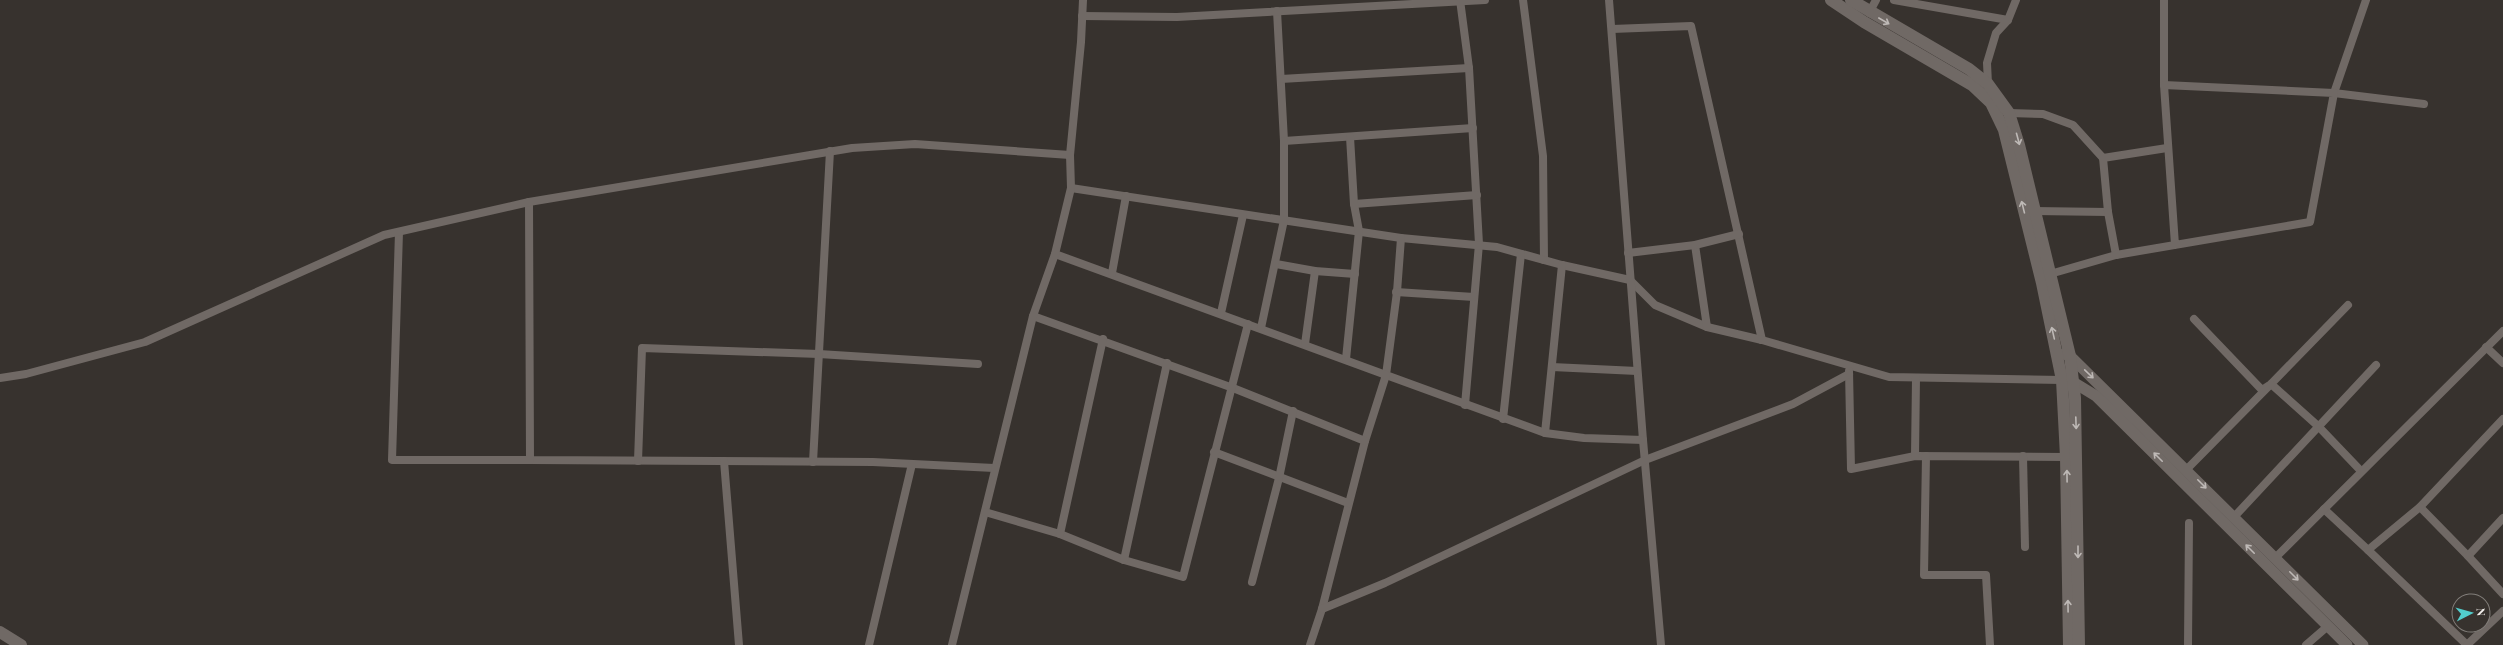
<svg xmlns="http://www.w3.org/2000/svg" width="2503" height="645" viewBox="0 0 2503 645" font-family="'Playfair Display',serif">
	<rect width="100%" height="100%" fill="#37322e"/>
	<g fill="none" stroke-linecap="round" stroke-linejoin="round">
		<g stroke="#706965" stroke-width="8">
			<path d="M1460 0 1469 68 1479 244 1465 405"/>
			<path d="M1523 0 1543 156 1544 260"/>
			<path d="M1894 0 2008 20"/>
			<path d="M2366 0 2334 93 2424 104"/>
			<path d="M1277 11 1284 141 1473 128"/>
			<path d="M1869 13 1876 0"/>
			<path d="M1082 16 1177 17 1485 0"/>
			<path d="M1612 29 1691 26 1762 340"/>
			<path d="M1281 79 1469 68"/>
			<path d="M1988 84 1987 63 1996 33 2008 20 2016 0"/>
			<path d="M2164 85V0"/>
			<path d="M2009 113 2043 114 2073 125 2103 158"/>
			<path d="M1070 155 1081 42 1083 0"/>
			<path d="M1071 188 1401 238 1497 247 1562 265 1630 280 1655 305 1707 327 1762 340 1889 377 2062 380"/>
			<path d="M529 202 530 460 873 462 994 468"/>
			<path d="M1354 204 1477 195"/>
			<path d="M2034 211 2108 212"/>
			<path d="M399 232 392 460H530"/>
			<path d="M1401 238 1397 292 1386 375 1545 433 1584 438 1643 440 1609 0"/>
			<path d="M1695 245 1707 327"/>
			<path d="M1628 253 1695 245 1739 234"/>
			<path d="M1055 254 1386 375 1365 441 1322 609 1310 645"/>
			<path d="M2116 255 2108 212 2103 158 2167 148"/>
			<path d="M1276 264 1315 271 1355 274"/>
			<path d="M1112 273 1126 196"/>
			<path d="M2050 274 2116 255 2310 222 2334 93 2164 85 2175 245"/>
			<path d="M1396 292 1474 297"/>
			<path d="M2348 305 2271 384 2318 426 2361 471"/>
			<path d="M1221 313 1243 215"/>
			<path d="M1033 316 1233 388 1365 441"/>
			<path d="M2194 319 2262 390 2268 386"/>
			<path d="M1261 328 1284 220V141"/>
			<path d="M1305 344 1315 271"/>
			<path d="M2486 347 2503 363"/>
			<path d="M1346 359 1359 231 1354 204 1350 137"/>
			<path d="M1552 367 1637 371"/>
			<path d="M1849 371 1851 469 1915 456 2066 457"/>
			<path d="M0 378 26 374 145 342 384 235 529 202 852 148 915 144 1070 155 1071 188 1055 254 1033 316 952 645"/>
			<path d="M1503 419 1521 254"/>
			<path d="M2503 419 2420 507 2468 556 2503 518"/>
			<path d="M1545 433 1562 265"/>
			<path d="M1643 440 1661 645"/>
			<path d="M1214 452 1348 503"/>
			<path d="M1915 456 1916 378"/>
			<path d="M1926 456 1924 575H1986L1990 645"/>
			<path d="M2023 456 2025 547"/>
			<path d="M638 461 642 348 819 354 978 364"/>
			<path d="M724 461 739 645"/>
			<path d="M813 462 830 151"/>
			<path d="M2187 469 2271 384"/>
			<path d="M2324 509 2368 550 2420 507"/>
			<path d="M985 512 1060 534 1124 560 1183 577 1248 324"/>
			<path d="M2234 517 2376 365"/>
			<path d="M1060 534 1103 339"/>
			<path d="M2368 550 2467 645"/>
			<path d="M2468 556 2503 594"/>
			<path d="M2275 558 2503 331"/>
			<path d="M1124 560 1167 363"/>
			<path d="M1252 582 1279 478 1293 411"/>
			<path d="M1322 609 1385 583 1645 460 1793 404 1849 374"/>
			<path d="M2468 644 2503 611"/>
			<path d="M869 645 912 464"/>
			<path d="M2188 645 2189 523"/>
			<path d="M2306 645 2328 626"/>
		</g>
		<g stroke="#706965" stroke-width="11">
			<path d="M2064 354 2070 356 2363 645"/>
			<path d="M2066 381 2073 382 2096 396 2347 645"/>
		</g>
		<g stroke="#706965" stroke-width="12">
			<path d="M1831 0 1864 22 1972 85 1991 103 2004 130 2042 283 2062 380 2066 457 2069 645"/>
			<path d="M1851 0 1969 69 1988 84 2009 113 2019 145 2070 356 2075 398 2079 645"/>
			<path d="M0 632 21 645"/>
		</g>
	</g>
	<defs><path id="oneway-shaft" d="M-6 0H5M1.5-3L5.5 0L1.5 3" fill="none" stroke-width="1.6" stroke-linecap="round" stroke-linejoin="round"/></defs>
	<g stroke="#beb9b6">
		<use href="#oneway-shaft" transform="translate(1884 21) rotate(30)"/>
		<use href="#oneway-shaft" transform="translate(2018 139) rotate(75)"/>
		<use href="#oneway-shaft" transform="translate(2023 207) rotate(-104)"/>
		<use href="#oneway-shaft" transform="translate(2053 333) rotate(-103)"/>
		<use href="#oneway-shaft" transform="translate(2089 374) rotate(44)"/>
		<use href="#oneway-shaft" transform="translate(2076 423) rotate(88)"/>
		<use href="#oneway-shaft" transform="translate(2158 457) rotate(-135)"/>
		<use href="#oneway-shaft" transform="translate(2067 476) rotate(-91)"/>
		<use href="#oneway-shaft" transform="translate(2202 484) rotate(45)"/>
		<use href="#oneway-shaft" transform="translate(2250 549) rotate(-135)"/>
		<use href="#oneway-shaft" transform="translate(2078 552) rotate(90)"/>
		<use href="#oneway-shaft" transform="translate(2294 576) rotate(45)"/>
		<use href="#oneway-shaft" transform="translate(2068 606) rotate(-91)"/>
	</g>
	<g transform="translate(2471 613) rotate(84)"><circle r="19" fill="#37322e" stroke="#827e7a"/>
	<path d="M0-3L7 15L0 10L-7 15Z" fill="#52cdcc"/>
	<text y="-6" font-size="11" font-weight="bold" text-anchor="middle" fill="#f2efec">N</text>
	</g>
</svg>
